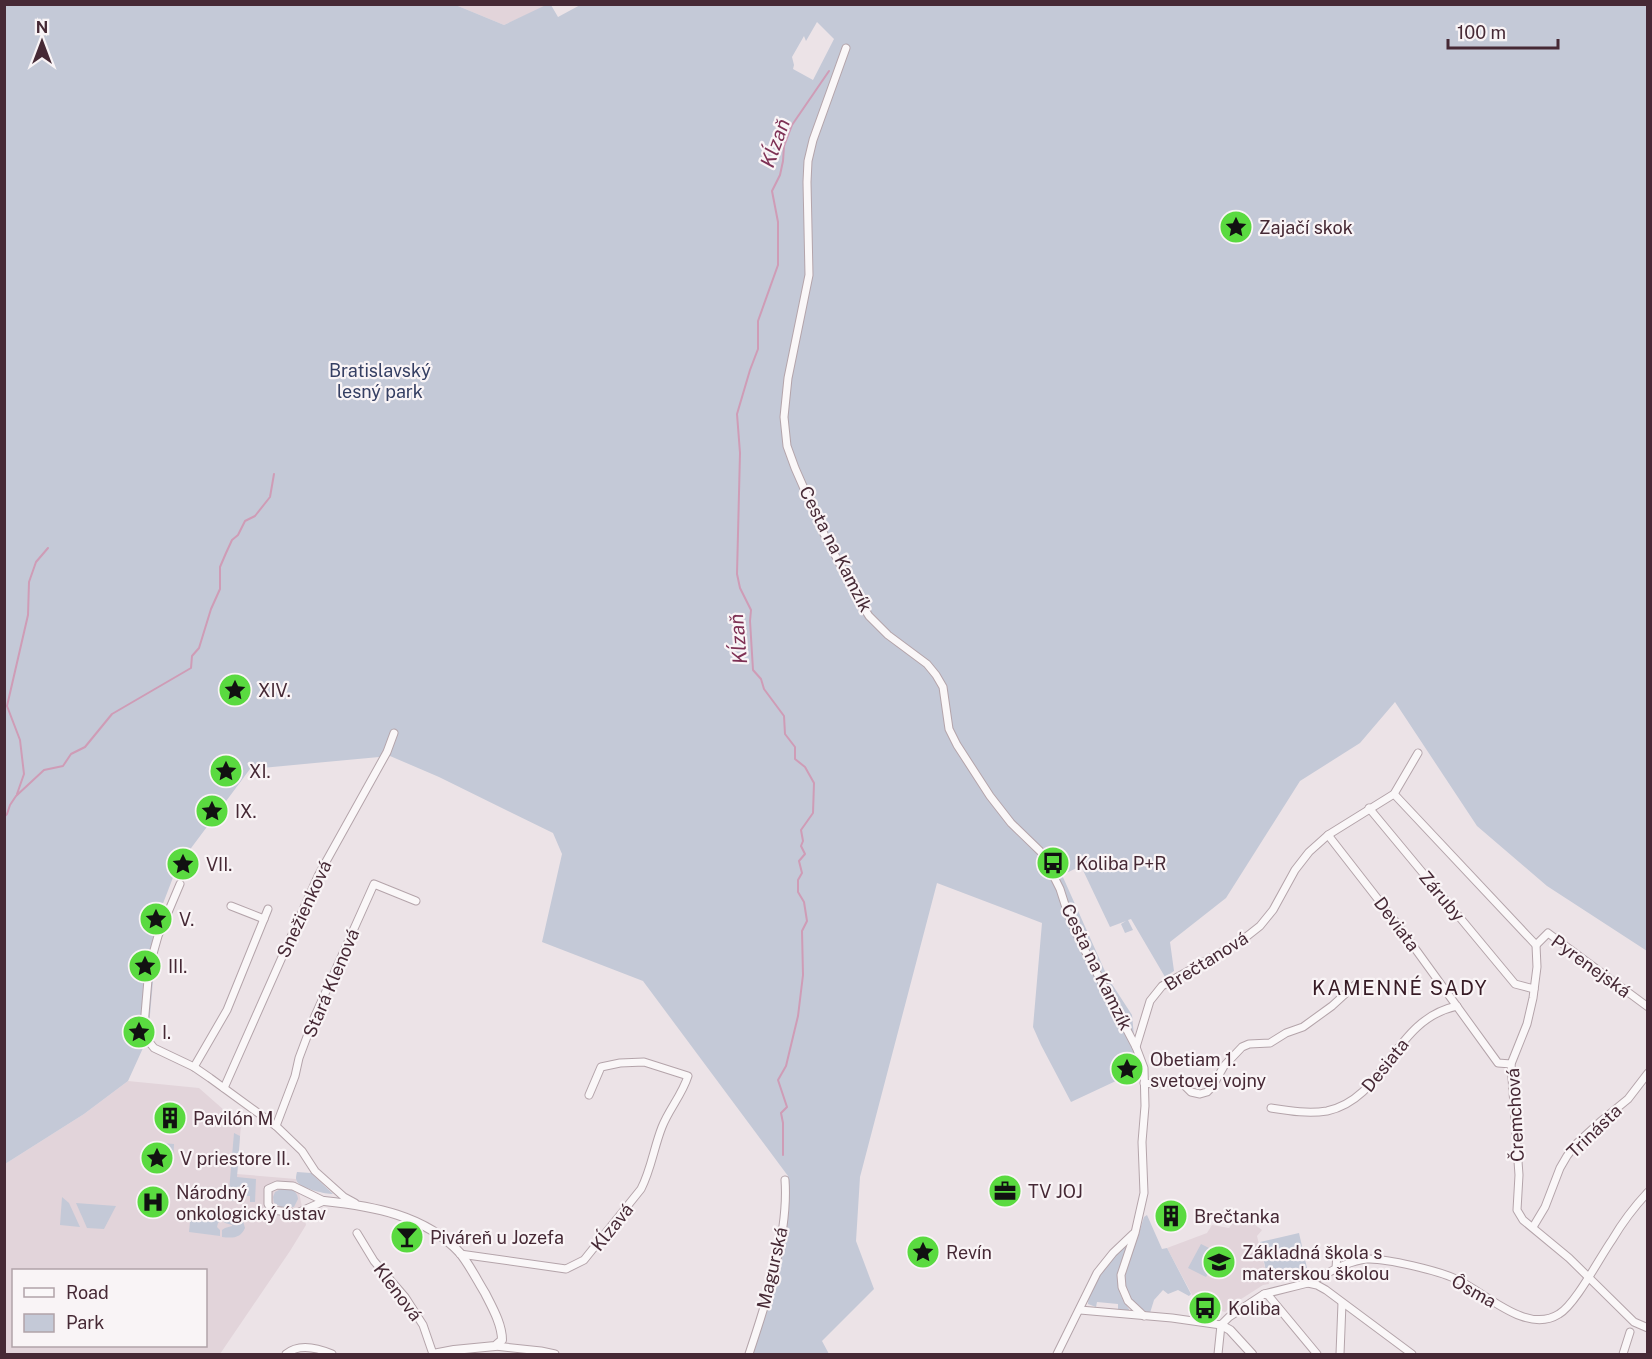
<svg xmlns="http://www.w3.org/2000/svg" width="1652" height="1359" viewBox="0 0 1652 1359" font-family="'Public Sans',sans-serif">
	<rect width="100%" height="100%" fill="#ece3e7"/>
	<g fill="#e2d4da" fill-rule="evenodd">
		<path d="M458 5H548L504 25 458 6Z"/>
		<path d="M128 1081 199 1088 241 1125 237 1174 296 1179 306 1225 290 1251 220 1354H5V1164L84 1114ZM14 1270H206V1346H14Z"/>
		<path d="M1240 1214 1262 1230 1257 1236 1269 1284 1263 1285 1238 1301 1225 1312 1197 1304 1167 1248 1207 1233 1212 1225 1229 1228Z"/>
	</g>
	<g fill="#c4c9d7" fill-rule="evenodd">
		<path d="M458 4V6L504 25 548 4 551 5 558 17 582 4 1647 5V951L1547 886 1477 826 1395 702 1360 743 1300 781 1226 898 1170 942 1174 971 1165 977 1131 919 1128 920 1133 930 1125 933 1121 924 1126 921 1110 927 1081 866 1062 875 1108 978 1132 1015 1135 1047 1133 1073 1071 1102 1041 1045 1033 1027 1042 923 937 883 860 1177 856 1241 874 1289 822 1341 829 1354H751L782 1241 788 1176 643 981 542 942 562 854 553 833 439 777 390 756 250 769 177 867 159 914 148 1037 128 1081 84 1114 5 1164V5ZM817 22 834 39 813 80 793 69 794 65 792 57 804 36 806 41Z"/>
		<path d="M234 1133 240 1136 237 1177 256 1179 255 1202H250V1196H237L236 1201 225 1200 226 1192 229 1191Z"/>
		<path d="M149 1142 174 1144 173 1162 148 1160Z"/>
		<path d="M297 1172 311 1173 333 1194C325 1194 304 1189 298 1183 295 1180 296 1176 297 1172Z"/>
		<path d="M283 1188C291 1189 297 1190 298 1199L294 1207H281L274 1203 273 1197 275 1192Z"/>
		<path d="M62 1197 69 1203 80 1227 60 1225Z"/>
		<path d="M76 1203 116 1206 104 1229 87 1228Z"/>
		<path d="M191 1211 221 1213 220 1221 218 1223 217 1227 220 1230V1236L189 1232Z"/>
		<path d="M224 1214 235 1215 243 1221 245 1228C240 1239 232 1238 222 1237V1230L225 1228 232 1226V1225L225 1223 223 1221Z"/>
		<path d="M1147 1215 1162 1249 1167 1248 1191 1294 1189 1296 1178 1290 1168 1294 1163 1290 1154 1300 1150 1313C1133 1306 1125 1294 1125 1276L1144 1217Z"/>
		<path d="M1299 1233 1307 1268 1267 1276 1260 1242Z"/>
		<path d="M1130 1239C1120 1266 1109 1283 1129 1309V1311L1118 1310V1304L1097 1302 1096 1307 1088 1304C1089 1280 1114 1255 1130 1239Z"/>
		<path d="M1201 1244 1219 1253 1206 1277 1188 1268Z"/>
	</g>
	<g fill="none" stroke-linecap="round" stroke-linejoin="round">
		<g stroke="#cf9cb6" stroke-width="2">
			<path d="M17 794 24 774 20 740 7 706 28 615 29 582 36 562 48 548"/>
			<path d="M4 817 7 814 10 805 16 796 44 770 63 766 71 754 85 747 112 714 191 668 192 656 199 648 211 609 220 589V567L226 553 232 540 238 535 245 521 255 516 270 497 274 474"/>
			<path d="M783 1155V1123L781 1113 787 1107 778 1080 786 1066 798 1016 803 975 802 931 807 921 804 902 798 892V880L802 873 799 861 805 854 801 846 803 841 801 830 813 813 814 783 805 767 795 759V747L785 734 784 716 764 689 761 679 753 670 750 621 751 610 740 588 737 574 740 453 737 414 750 370 758 349V321L778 265V222L772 191 780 175 783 161 784 146 792 125 829 71"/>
		</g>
		<g stroke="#b4a4aa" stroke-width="9">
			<g id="minor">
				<path d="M846 48 813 140 808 161 807 182 809 275 788 378 784 417 787 446 795 468 824 534 857 597 869 616 888 635 927 664 936 675 943 687 949 729 957 745 990 796 1011 823 1042 853 1060 889 1068 914 1081 943 1136 1047 1144 1068 1145 1106 1142 1142 1144 1193 1135 1233 1121 1275 1122 1287 1128 1301 1144 1316"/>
				<path d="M1394 794 1536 945 1537 967 1533 998 1527 1024 1511 1064 1519 1175 1517 1210 1523 1220 1569 1258 1634 1322 1648 1328"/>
				<path d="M1369 808 1515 984 1534 989"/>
				<path d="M1328 835 1398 925 1498 1063 1511 1064"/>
				<path d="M180 884 158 936 149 968 144 1026 146 1038 154 1048 194 1067 210 1078 276 1126 302 1151 315 1171 344 1197 355 1203"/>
				<path d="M231 906 264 919"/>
				<path d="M1536 945 1548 933 1648 1007"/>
				<path d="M1136 1047 1150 1001 1162 986 1241 941 1260 926 1273 910 1295 870 1309 852 1328 835 1394 794 1418 753"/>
				<path d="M194 1067 227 1010 268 909"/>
				<path d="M1144 1083 1153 1084 1179 1080 1191 1092 1200 1094 1207 1092 1212 1087 1224 1066 1242 1047 1249 1044 1270 1043 1286 1033 1303 1027 1332 1006 1356 984"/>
				<path d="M224 1088 318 876 387 752 394 733"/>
				<path d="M1271 1108C1290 1111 1308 1114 1327 1111 1387 1098 1392 1020 1457 1006"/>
				<path d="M276 1126 295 1076 299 1058 314 1018 374 884 416 901"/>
				<path d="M277 1185 293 1186 324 1201 297 1213 272 1210 268 1204V1189Z"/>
				<path d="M1533 1227 1545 1207 1560 1168 1567 1156 1576 1144 1600 1122 1628 1099 1648 1073"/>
				<path d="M357 1233 374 1261 405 1297 423 1325 433 1354"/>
				<path d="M460 1254 566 1269 584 1260 641 1189C651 1170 654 1147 662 1127 669 1109 682 1095 688 1076L644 1062 620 1063 601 1067 589 1095"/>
				<path d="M1336 1269 1337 1252"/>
				<path d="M1308 1283C1327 1274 1346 1261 1367 1259 1386 1258 1439 1271 1456 1279 1485 1292 1526 1335 1559 1314 1575 1305 1600 1257 1612 1240 1622 1223 1634 1207 1648 1192"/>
				<path d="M1264 1294 1268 1295 1317 1354"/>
				<path d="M1080 1310 1172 1318 1221 1325"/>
				<path d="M1221 1325 1229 1317 1264 1294 1308 1283 1317 1285 1326 1290 1412 1354"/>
				<path d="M495 1346 541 1351 555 1354"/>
				<path d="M286 1354C299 1343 318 1348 332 1354"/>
				<path d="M749 1354C766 1303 789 1234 785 1180"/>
				<path d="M1057 1354 1097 1273 1113 1253 1133 1234"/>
				<path d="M1218 1354 1221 1325"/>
				<path d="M1340 1354 1342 1303"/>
				<path d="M1623 1354 1630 1332"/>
			</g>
		</g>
		<g stroke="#b4a4aa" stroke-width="10">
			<g id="tertiary">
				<path d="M324 1201C372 1206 425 1215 460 1253 469 1264 477 1280 485 1293 492 1307 502 1324 502 1340L495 1346 454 1350 433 1354"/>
				<path d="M1221 1325 1230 1330 1252 1354"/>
			</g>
		</g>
		<use href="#minor" stroke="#faf7f8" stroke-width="7"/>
		<use href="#tertiary" stroke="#faf7f8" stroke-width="8"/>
	</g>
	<defs>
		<g id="sight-disc" transform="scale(1.725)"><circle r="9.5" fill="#5ada40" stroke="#f9f4f6"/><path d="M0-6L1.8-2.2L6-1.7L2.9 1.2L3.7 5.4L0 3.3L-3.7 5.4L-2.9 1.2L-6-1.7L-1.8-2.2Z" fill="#111"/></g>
		<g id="bus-disc" transform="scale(1.725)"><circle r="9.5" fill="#5ada40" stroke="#f9f4f6"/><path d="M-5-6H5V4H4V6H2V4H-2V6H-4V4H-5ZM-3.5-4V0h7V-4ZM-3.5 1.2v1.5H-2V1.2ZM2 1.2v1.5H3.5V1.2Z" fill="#111"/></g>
		<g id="building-disc" transform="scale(1.725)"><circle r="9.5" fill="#5ada40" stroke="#f9f4f6"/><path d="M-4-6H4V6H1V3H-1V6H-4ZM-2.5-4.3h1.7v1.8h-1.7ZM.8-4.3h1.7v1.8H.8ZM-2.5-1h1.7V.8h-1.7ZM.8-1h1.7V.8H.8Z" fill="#111"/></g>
		<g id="office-disc" transform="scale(1.725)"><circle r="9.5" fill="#5ada40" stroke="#f9f4f6"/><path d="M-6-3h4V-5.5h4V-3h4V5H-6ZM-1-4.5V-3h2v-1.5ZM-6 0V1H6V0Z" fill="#111"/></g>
		<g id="hospital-disc" transform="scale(1.725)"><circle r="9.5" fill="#5ada40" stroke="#f9f4f6"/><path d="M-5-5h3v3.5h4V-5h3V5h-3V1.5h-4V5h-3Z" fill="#111"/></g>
		<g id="bar-disc" transform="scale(1.725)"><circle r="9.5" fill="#5ada40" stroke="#f9f4f6"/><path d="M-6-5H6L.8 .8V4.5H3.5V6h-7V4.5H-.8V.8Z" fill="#111"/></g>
		<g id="school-disc" transform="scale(1.725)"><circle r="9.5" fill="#5ada40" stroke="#f9f4f6"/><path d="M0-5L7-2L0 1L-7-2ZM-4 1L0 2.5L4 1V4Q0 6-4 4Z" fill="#111"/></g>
	</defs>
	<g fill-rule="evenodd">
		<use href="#sight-disc" x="1236" y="227"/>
		<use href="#sight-disc" x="235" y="690"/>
		<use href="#sight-disc" x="226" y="771"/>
		<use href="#sight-disc" x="212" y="811"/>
		<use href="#bus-disc" x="1053" y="863"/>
		<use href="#sight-disc" x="183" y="864"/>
		<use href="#sight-disc" x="156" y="919"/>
		<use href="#sight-disc" x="145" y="966"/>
		<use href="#sight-disc" x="139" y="1032"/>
		<use href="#sight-disc" x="1127" y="1069"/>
		<use href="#building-disc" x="170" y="1118"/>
		<use href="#sight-disc" x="157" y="1158"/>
		<use href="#office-disc" x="1005" y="1191"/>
		<use href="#hospital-disc" x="153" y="1202"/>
		<use href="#building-disc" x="1171" y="1216"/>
		<use href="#bar-disc" x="407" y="1237"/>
		<use href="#sight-disc" x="923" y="1252"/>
		<use href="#school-disc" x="1219" y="1262"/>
		<use href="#bus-disc" x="1205" y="1308"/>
	</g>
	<g text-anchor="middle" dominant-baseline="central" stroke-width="4.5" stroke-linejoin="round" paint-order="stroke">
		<g font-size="18" fill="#462935" stroke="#f9f4f6" text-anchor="start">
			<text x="1259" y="227">Zajačí skok</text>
			<text x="258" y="690">XIV.</text>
			<text x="249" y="771">XI.</text>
			<text x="235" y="811">IX.</text>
			<text x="1076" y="863">Koliba P+R</text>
			<text x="206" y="864">VII.</text>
			<text x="179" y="919">V.</text>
			<text x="168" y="966">III.</text>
			<text x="162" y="1032">I.</text>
			<text x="1150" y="1059">Obetiam 1.<tspan x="1150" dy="21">svetovej vojny</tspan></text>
			<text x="193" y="1118">Pavilón M</text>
			<text x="180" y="1158">V priestore II.</text>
			<text x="1028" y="1191">TV JOJ</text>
			<text x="176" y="1192">Národný<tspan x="176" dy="21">onkologický ústav</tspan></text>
			<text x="1194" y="1216">Brečtanka</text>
			<text x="430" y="1237">Piváreň u Jozefa</text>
			<text x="946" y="1252">Revín</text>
			<text x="1242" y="1252">Základná škola s<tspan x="1242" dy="21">materskou školou</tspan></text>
			<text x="1228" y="1308">Koliba</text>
		</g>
		<g font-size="18" fill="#353f63" stroke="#f9f4f6">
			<text x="380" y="370">Bratislavský<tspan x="380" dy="21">lesný park</tspan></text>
		</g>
		<g font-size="18" fill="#462935" stroke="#f9f4f6">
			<text transform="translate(836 549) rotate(63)">Cesta na Kamzík</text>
			<text transform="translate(1442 896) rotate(50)">Záruby</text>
			<text transform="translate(304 909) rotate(-65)">Snežienková</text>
			<text transform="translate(1397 924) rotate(53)">Deviata</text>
			<text transform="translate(1206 961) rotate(-32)">Brečtanová</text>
			<text transform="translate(1591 966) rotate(36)">Pyrenejská</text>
			<text transform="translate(1097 967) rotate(64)">Cesta na Kamzík</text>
			<text transform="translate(331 983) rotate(-67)">Stará Klenová</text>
			<text transform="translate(1385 1065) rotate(-51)">Desiata</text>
			<text transform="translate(1515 1115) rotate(-93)">Čremchová</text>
			<text transform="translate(1594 1131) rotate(-44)">Trinásta</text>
			<text transform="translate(612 1227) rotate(-51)">Kĺzavá</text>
			<text transform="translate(772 1268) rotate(-77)">Magurská</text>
			<text transform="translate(1474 1291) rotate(29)">Ôsma</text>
			<text transform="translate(398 1292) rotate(53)">Klenová</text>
		</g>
		<g font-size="20" font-style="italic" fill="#7e3054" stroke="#f9f4f6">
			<text transform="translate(775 143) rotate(-70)">Kĺzaň</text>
			<text transform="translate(738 639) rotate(-95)">Kĺzaň</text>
		</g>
		<g font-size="20" letter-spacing="1.5" fill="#371b25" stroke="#f9f4f6">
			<text x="1400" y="988">KAMENNÉ SADY</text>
		</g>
	</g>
	<rect width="1652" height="1359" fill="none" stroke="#462935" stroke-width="12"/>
	<rect x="12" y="1269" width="195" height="78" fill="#f9f4f6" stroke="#b1a3a9" stroke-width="1.5"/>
	<rect x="24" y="1288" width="30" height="9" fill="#faf7f8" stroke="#b1a3a9" stroke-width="1.5"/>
	<text x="66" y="1299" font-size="18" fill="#462935">Road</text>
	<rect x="24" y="1314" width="30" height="18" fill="#c4c9d7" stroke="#b1a3a9" stroke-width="1.5"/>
	<text x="66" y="1329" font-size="18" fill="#462935">Park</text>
	<g transform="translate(42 42)" stroke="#f9f4f6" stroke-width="4.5" paint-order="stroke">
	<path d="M0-4.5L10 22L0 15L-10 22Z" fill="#462935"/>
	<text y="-9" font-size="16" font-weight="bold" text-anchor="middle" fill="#462935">N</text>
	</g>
	<path d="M1448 39v9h110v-9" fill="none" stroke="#462935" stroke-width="3"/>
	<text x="1457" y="39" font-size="18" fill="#462935" stroke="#f9f4f6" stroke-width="4.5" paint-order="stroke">100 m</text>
</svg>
